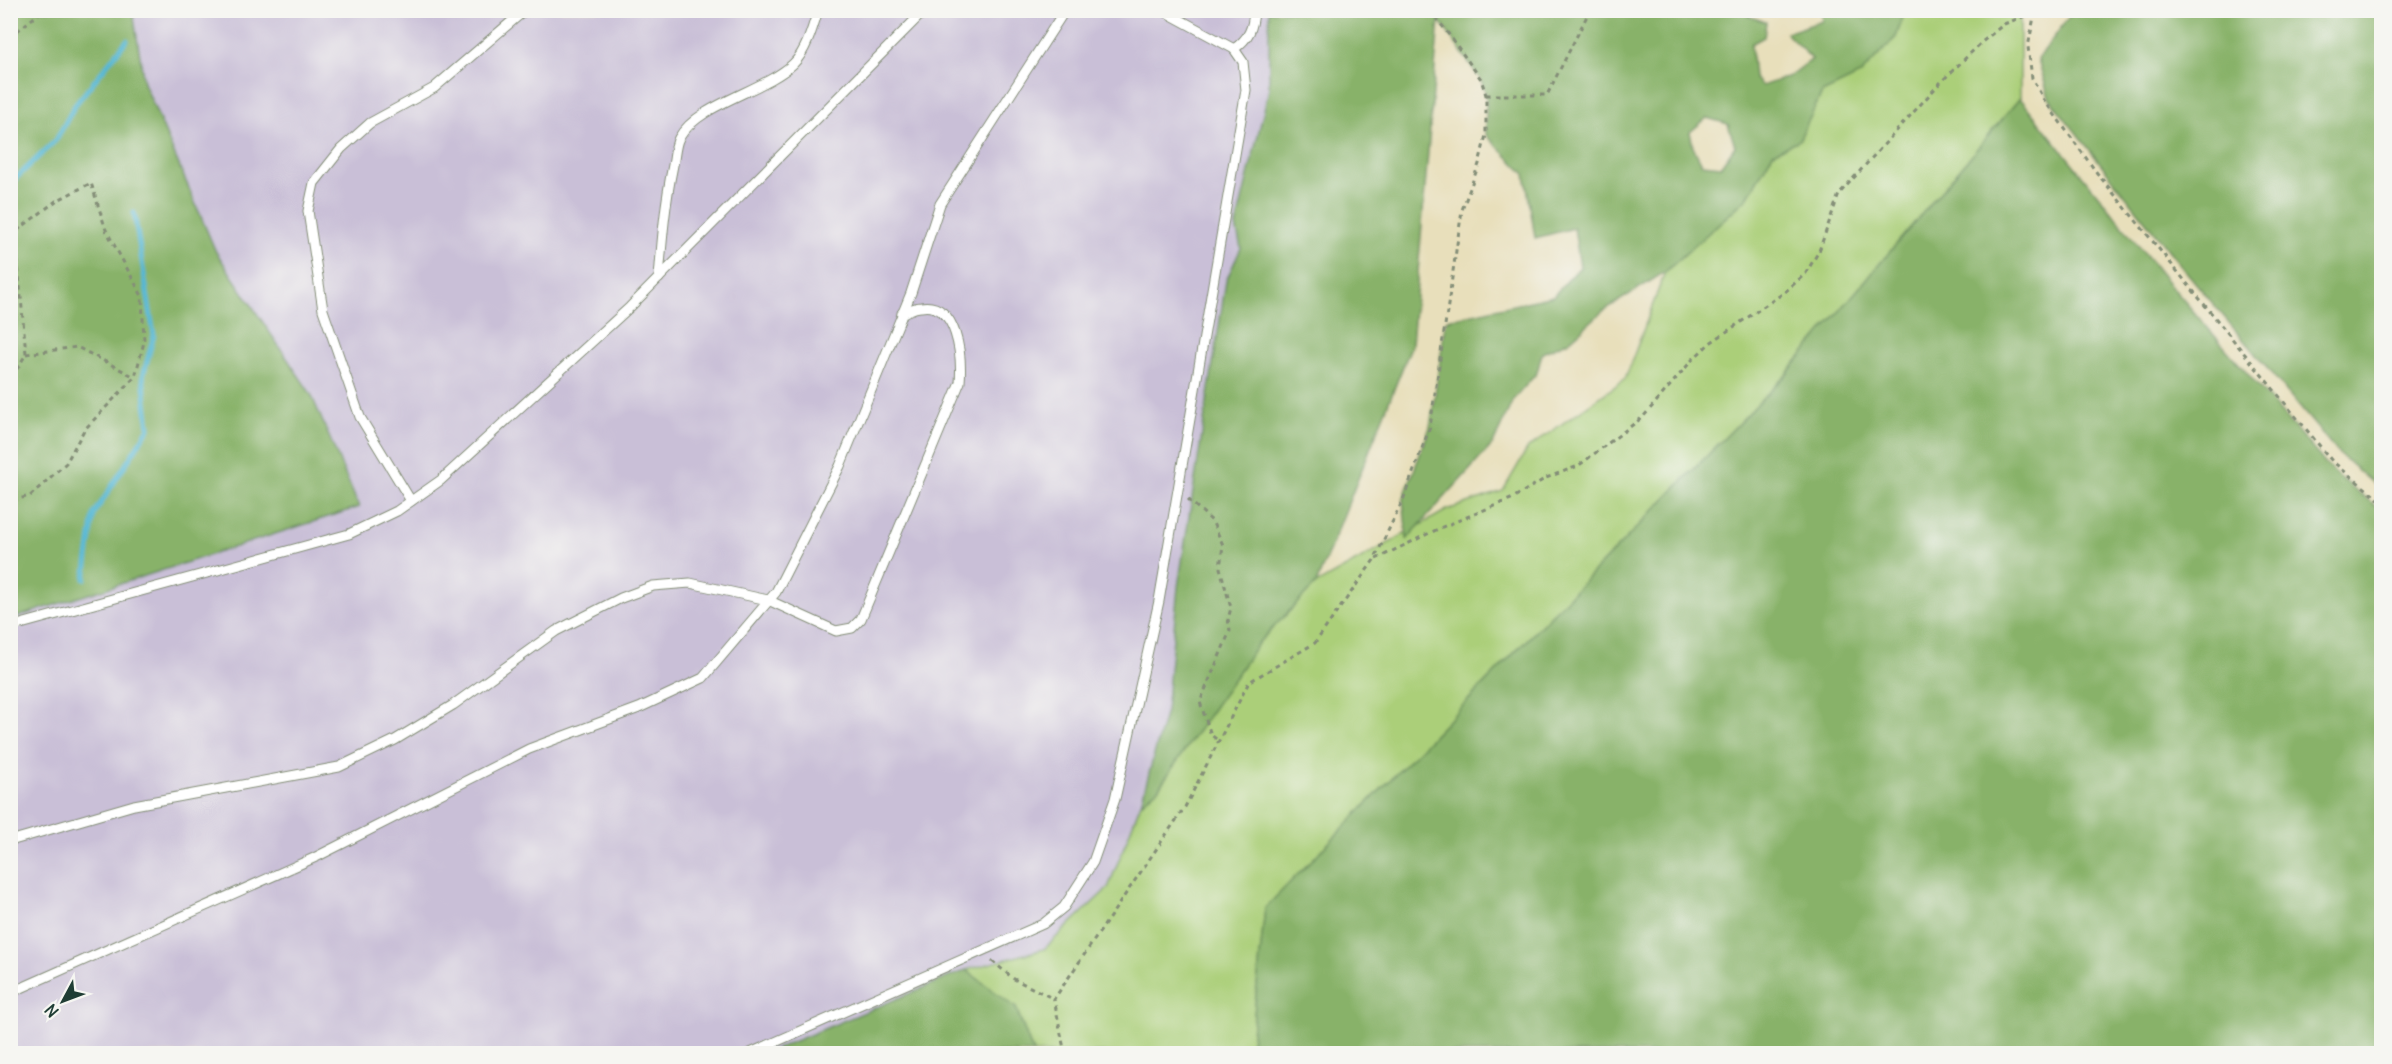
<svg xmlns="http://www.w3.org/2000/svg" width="2392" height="1064" viewBox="0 0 2392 1064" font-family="Delius,sans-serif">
	<rect width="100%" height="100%" fill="#f6f6f2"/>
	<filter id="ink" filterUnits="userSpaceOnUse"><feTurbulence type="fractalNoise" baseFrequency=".0167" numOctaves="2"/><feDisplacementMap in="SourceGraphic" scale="12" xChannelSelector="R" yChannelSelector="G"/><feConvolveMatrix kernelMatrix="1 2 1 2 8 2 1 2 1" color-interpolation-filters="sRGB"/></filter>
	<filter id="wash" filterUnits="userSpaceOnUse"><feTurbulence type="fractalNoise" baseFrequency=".008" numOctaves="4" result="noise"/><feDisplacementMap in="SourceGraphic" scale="24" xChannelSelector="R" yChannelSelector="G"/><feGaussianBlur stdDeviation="1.35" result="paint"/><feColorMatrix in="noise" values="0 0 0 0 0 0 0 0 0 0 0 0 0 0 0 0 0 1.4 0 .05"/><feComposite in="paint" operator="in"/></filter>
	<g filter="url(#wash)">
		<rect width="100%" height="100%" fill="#e8dfbb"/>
		<path fill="#c9bfd7" d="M133 11H1269V89L1236 226 1241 248 1226 281 1178 587 1166 711 1141 803 1108 888 1044 949 966 970 766 1053H11L10 619 359 507 311 394 216 252 144 83Z"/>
		<path fill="#abcf79" stroke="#658656" stroke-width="1.5" d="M1905 11H2020V98L1783 378 1265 908 1250 1053H1033L1016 1008 966 970 1044 949 1108 888 1141 803 1158 789 1259 642 1316 584 1447 510 1503 491 1528 448 1625 379 1665 272 1747 198 1773 153 1799 140 1822 93 1860 75 1896 37Z"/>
		<g fill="#88b269" stroke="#54784e" stroke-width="1.5" fill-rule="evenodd">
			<path d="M11 10 133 11 144 83 216 252 311 394 359 507 11 619Z"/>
			<path d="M1269 11H1755L1748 16 1766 22 1764 37 1751 44 1754 78 1762 86 1790 76 1812 59 1786 33 1822 21 1821 11H1905L1896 37 1860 75 1822 93 1799 140 1773 153 1747 198 1665 272 1603 311 1569 341 1542 353 1537 373 1513 400 1493 444 1407 539 1403 500 1430 427 1446 320 1553 296 1580 267 1574 228 1535 238 1525 174 1486 135V95L1481 80 1439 20 1412 344 1316 584 1259 642 1158 789 1141 803 1166 711 1178 587 1226 281 1241 248 1236 226 1269 89ZM1707 118 1728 124 1735 146 1721 166 1702 164 1693 147 1690 132Z"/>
			<path d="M2073 11H2381V490L2339 454 2173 256 2049 98 2038 59Z"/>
			<path d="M2020 98 2167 281 2332 471 2381 510V1053H1250L1265 908 1783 378Z"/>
			<path d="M966 970 1016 1008 1033 1053H766Z"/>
		</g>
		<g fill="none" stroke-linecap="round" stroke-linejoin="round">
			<g stroke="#55b7d4" stroke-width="5">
				<path d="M10 184 56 140 75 105 127 40"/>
				<path d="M85 579 94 514 149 428 143 376 154 335 134 213"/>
			</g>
		</g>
	</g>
	<g filter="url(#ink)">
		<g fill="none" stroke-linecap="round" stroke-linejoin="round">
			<g stroke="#848e78" stroke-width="11">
				<g id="lane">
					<path d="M1234 49C1249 38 1253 29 1254 10"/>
					<path d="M659 278C662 240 665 203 673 165 675 157 675 145 679 138 698 104 764 91 793 64 806 52 813 27 818 10"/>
					<path d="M411 501 360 417 323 310 308 211 314 183 341 149 370 123 434 88 525 10"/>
					<path d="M10 627 349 534 397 511 441 480 630 307 925 10"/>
					<path d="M10 841 134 805 339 767 395 740 453 705 556 631 621 598 653 586 690 583 768 600 836 631 852 628 861 619 960 382C962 358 958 301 921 307 915 307 908 311 902 313"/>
					<path d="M10 993 316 857 529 749 639 708 703 678 776 592 840 466 911 293 940 204 1065 10"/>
					<path d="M748 1054 1043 924 1064 907 1093 862 1115 799 1159 601 1246 90 1243 62 1234 49 1162 10"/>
				</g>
			</g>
			<g stroke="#848e78" stroke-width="3" stroke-dasharray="4.5 4.5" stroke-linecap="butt">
				<path d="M2035 12 2028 47 2032 78 2044 100 2097 173 2332 461 2382 502"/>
				<path d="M10 37 43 10"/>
				<path d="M1486 95H1547L1590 10"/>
				<path d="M10 236 56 201 91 183 106 230 142 296 144 342 135 377 84 430 66 463 30 496 10 501"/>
				<path d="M10 244 17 252 26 354 10 381"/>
				<path d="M26 354 77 347 135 377"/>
				<path d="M1188 499 1212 521 1223 545 1220 568 1231 608 1228 619 1230 631 1200 702 1211 735 1219 741"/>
				<path d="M1376 559 1440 528 1511 499 1546 478 1578 466 1643 417 1693 359 1710 343 1785 292 1806 273 1819 251 1839 194 1941 82 1982 42 2004 24 2035 12"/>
				<path d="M992 961 1014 979 1054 999"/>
				<path d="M1065 1054 1054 999 1185 807 1249 682 1315 643 1374 560 1403 500 1430 427 1462 210 1479 164 1486 135V95L1481 79 1431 10"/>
			</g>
			<use href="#lane" stroke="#fff" stroke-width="9"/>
		</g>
	</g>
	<rect width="2392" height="1064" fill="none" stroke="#f6f6f2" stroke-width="36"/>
	<g transform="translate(63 1001) rotate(229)" stroke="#f6f6f2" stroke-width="4.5" paint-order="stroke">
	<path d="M0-4.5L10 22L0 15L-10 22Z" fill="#1f3d34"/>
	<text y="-9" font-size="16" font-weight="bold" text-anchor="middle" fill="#1f3d34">N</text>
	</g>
</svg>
